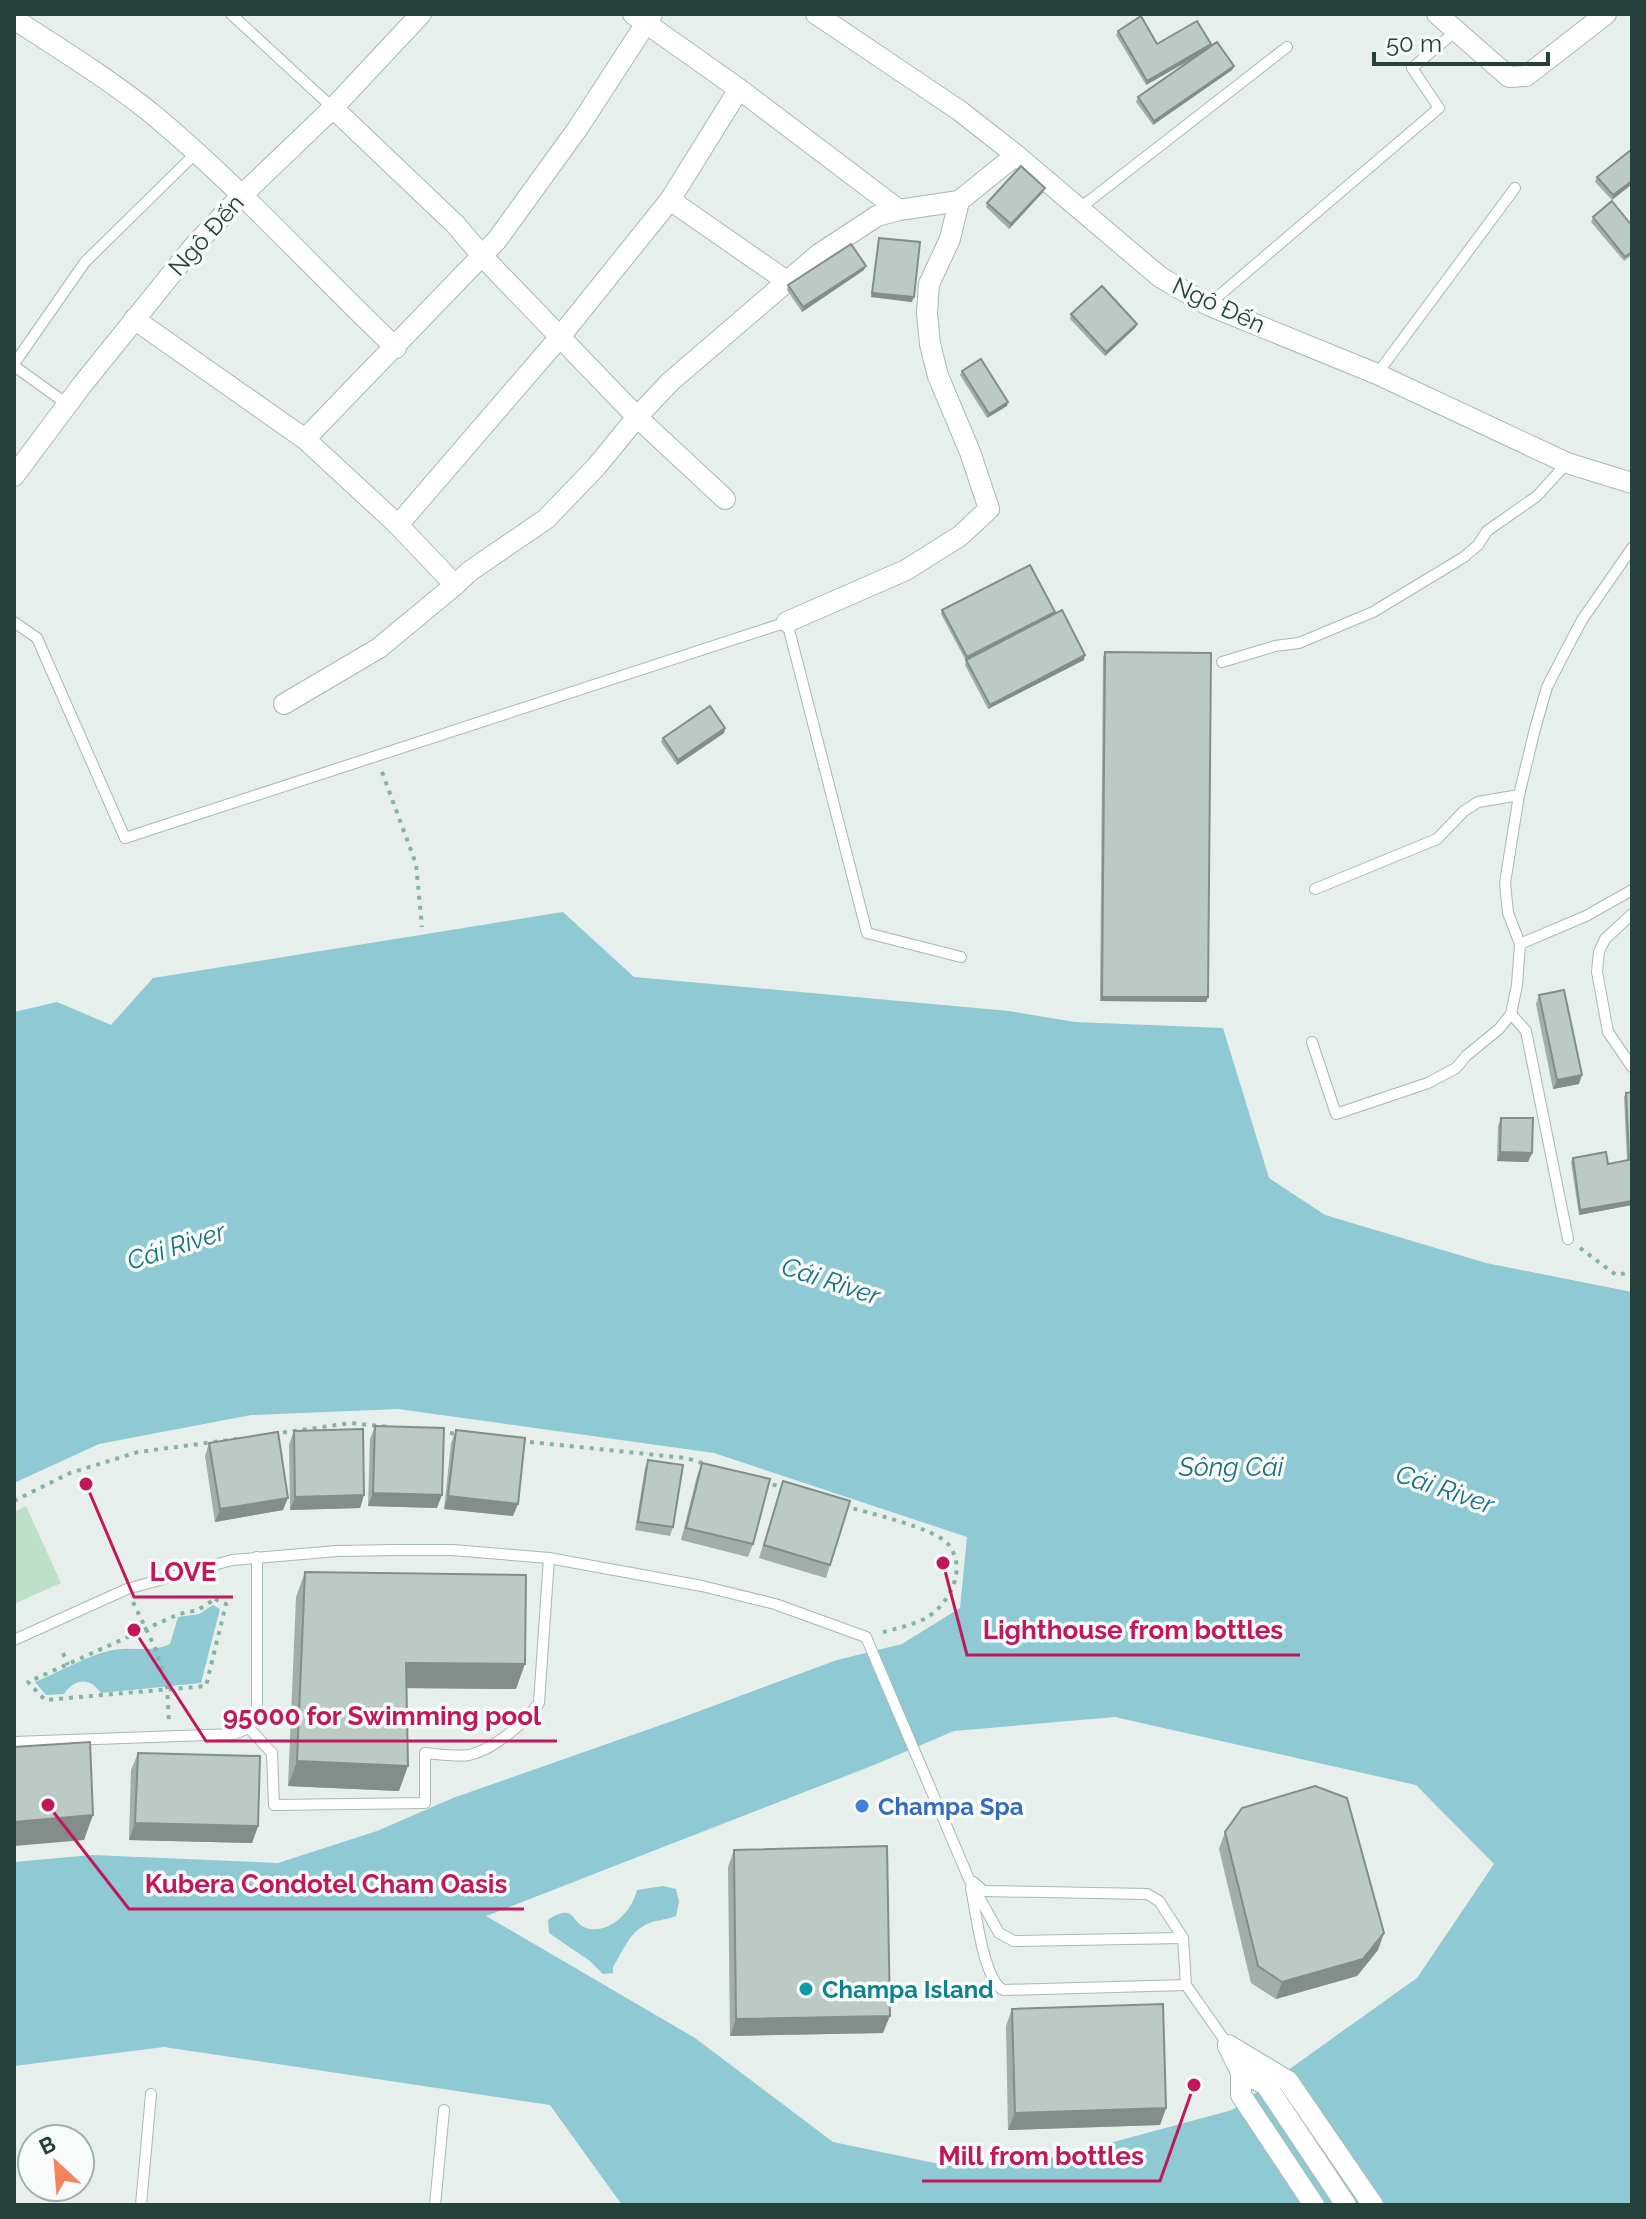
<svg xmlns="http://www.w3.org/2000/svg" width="1646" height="2219" viewBox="0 0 1646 2219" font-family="Raleway,sans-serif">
	<rect width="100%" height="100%" fill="#e6efeb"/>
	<path fill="#bfe0c8" d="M26 1506 61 1583 14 1604V1512Z"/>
	<g fill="#8ec9d4" fill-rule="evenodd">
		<path d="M563 912 634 977 1009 1011 1075 1022 1223 1028 1269 1178 1325 1215 1486 1263 1632 1292V2205H622L550 2105 164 2047 14 2066V1862L92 1855 278 1863 377 1831 453 1798 678 1719 837 1660 902 1644 960 1608 967 1537 714 1453 398 1409 251 1415 99 1444 14 1483V1012L57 1002 111 1025 153 978ZM1115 1717 1416 1785 1494 1864 1417 1978 1232 2110 1058 2157 949 2166 833 2142 695 2038 486 1916 874 1765 954 1731Z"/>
		<path d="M213 1605 220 1609 201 1683 101 1693C90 1677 75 1678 64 1694L46 1695 35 1682C60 1672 87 1655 113 1650 133 1646 151 1653 170 1644L178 1617 199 1614Z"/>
		<path d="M663 1886 676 1889 679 1902 676 1916C666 1920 654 1920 645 1925 629 1933 622 1953 613 1967V1973L603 1974 590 1961 549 1933 548 1920C575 1902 571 1923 586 1928 610 1935 632 1911 637 1890Z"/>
	</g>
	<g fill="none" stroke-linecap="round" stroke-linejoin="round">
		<g stroke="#a8b8b2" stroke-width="12">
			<g id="lane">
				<path d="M231 14 333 108"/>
				<path d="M1080 208 1287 47"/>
				<path d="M1208 305 1439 108 1412 68 1455 32"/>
				<path d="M14 364 85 262 196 153"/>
				<path d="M14 366 67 404"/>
				<path d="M1377 374 1515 188"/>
				<path d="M1632 548 1582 620 1564 654 1547 687 1535 729 1519 795 1505 883 1508 913 1520 944 1586 916 1632 890"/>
				<path d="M14 622 37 638 125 838 787 622 867 933 961 957"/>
				<path d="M1222 662 1275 646 1299 643 1373 612 1464 557 1478 545 1487 531 1537 496 1567 463"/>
				<path d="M1315 889 1437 839 1464 811 1478 802 1519 795"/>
				<path d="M1632 914 1605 939 1599 952 1597 972 1608 1032 1632 1067"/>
				<path d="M1511 1014 1526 1031 1568 1239"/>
				<path d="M1312 1042 1336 1114 1428 1083 1456 1068 1466 1056 1499 1029 1511 1014 1517 985 1520 944"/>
				<path d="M14 1640 127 1589 232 1560 337 1551 397 1550H452L549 1558 702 1586 775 1604 866 1637 969 1879 999 1933 1014 1941 1183 1938"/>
				<path d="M249 1728 272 1753 274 1805 425 1803V1753C439 1754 456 1757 469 1755 493 1750 526 1722 539 1703L549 1558"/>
				<path d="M14 1742 234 1734 249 1728 257 1714V1557"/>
				<path d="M973 1882 984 1891 1147 1894 1159 1901 1183 1938 1186 1985 1228 2045"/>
				<path d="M971 1888C976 1912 983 1978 1003 1990L1186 1985"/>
				<path d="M141 2205 151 2094"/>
				<path d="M435 2205 444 2110"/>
			</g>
		</g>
		<g stroke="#a8b8b2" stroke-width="22">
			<g id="street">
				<path d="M633 14 739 89 899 210"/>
				<path d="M816 14 960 111 1016 155 1160 277 1208 305 1377 374 1567 463 1632 483"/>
				<path d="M1437 14 1509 77 1526 76 1606 14"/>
				<path d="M14 19C60 49 107 78 150 112 237 184 314 270 396 348"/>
				<path d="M333 108 456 225 483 257 637 417 725 499"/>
				<path d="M670 200 788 282"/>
				<path d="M134 319 305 439 398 525 455 585 470 571 546 519 596 467 637 417 670 382 819 254 877 216 899 210 959 201 1016 155"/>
				<path d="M305 439 497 240 578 128 652 14"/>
				<path d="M14 476 82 385 194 246 241 196 333 108 421 14"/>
				<path d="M398 525 559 338 670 200 739 89"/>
				<path d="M787 622 906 570 960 536 989 509 970 452 938 376 930 344 927 313 929 284 950 239 959 201"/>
				<path d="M284 704 379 648 455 585"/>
				<path d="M1228 2045 1288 2081 1373 2205"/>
				<path d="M1228 2046 1241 2072V2095L1314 2205"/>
				<path d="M1241 2072 1266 2085 1346 2205"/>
			</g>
		</g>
		<g stroke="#86b3a5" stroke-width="4" stroke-dasharray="4 6" stroke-linecap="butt">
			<path d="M382 772 416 864 422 927"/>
			<path d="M1580 1248 1616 1275 1632 1272"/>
			<path d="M440 1432 459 1434"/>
			<path d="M273 1434 351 1423 388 1427"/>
			<path d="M520 1441 686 1458 705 1464"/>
			<path d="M763 1482 786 1488"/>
			<path d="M14 1501 70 1473 138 1452 237 1439"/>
			<path d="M844 1506C865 1512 935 1528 948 1544 969 1569 948 1608 922 1620 909 1626 894 1629 880 1633"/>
			<path d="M215 1599 226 1604 206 1686 45 1700 28 1682 179 1614 198 1610Z"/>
			<path d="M133 1602 156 1650 167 1686 169 1722"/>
			<path d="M63 1653 68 1665"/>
		</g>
		<use href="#lane" stroke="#fff" stroke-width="10"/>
		<use href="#street" stroke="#fff" stroke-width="20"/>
	</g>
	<g fill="#a1aea9">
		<path d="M1118 31 1157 44H1211L1210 47 1234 66 1232 70 1153 125 1136 102 1138 97 1200 54 1146 85 1116 35Z"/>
		<path d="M1632 149V184L1612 200 1595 182 1597 177Z"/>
		<path d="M1043 192 1009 229 986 207 987 203Z"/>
		<path d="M1593 217 1632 226V255L1624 261 1591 222Z"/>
		<path d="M879 238 912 302 871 297Z"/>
		<path d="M864 270 802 312 787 290 788 285Z"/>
		<path d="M1071 314 1137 324 1135 328 1105 356 1070 319Z"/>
		<path d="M962 371 1007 406 987 418 960 375Z"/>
		<path d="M942 610 1055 612 1054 615 1084 660 988 709 965 665 966 661 941 614Z"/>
		<path d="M1105 652 1208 997 1206 1002 1100 1001 1103 657Z"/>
		<path d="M725 728 724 733 677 765 661 742 663 738Z"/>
		<path d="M1539 995 1579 1084 1553 1089 1536 1004Z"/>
		<path d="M1626 1093 1632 1205 1579 1215 1571 1162 1573 1158 1608 1164 1627 1160 1624 1097Z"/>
		<path d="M1501 1118 1532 1153 1528 1162 1497 1161 1498 1126Z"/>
		<path d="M375 1426 437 1508 368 1506 370 1439Z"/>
		<path d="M456 1430 513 1516 444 1509 451 1443Z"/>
		<path d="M294 1431 364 1495 360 1508 290 1510 289 1444Z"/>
		<path d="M209 1443 283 1510 215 1522 205 1456Z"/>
		<path d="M648 1460 673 1527 670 1536 635 1530 645 1468Z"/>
		<path d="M702 1463 753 1544 748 1557 681 1540 697 1476Z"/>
		<path d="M783 1481 830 1565 826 1578 759 1558Z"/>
		<path d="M305 1572 516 1689 407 1688 399 1791 288 1786 296 1597Z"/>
		<path d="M138 1753 258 1826 252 1843 129 1840 131 1770Z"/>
		<path d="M1225 1832 1378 1950 1357 1976 1276 1999 1251 1983 1219 1849Z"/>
		<path d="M734 1850 883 2033 730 2036 728 1867Z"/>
		<path d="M1012 2009 1166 2108 1160 2125 1008 2130 1006 2026Z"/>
	</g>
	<g fill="#838d89">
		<path d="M1211 44 1209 49 1146 85 1147 81Z"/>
		<path d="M1234 66 1232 70 1153 125 1154 121Z"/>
		<path d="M1632 181V184L1612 200 1613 195Z"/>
		<path d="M1045 188 1043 192 1009 229 1011 224Z"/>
		<path d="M866 266 864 270 802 312 803 307Z"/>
		<path d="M872 293 914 297 912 302 871 297Z"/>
		<path d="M1137 324 1135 328 1105 356 1106 352Z"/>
		<path d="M1008 402 1007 406 987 418 989 414Z"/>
		<path d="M1055 612 1053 616 965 661 967 657Z"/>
		<path d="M1085 655 1084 660 988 709 990 705Z"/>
		<path d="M725 728 724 733 677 765 678 760Z"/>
		<path d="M1102 997H1208L1206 1002 1100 1001Z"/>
		<path d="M1582 1075 1579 1084 1553 1089 1557 1080Z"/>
		<path d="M1500 1152 1532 1153 1528 1162 1497 1161Z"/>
		<path d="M1632 1201V1205L1579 1215 1580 1210Z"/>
		<path d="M373 1493 442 1495 437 1508 368 1506Z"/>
		<path d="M364 1495 360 1508 290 1510 295 1497Z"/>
		<path d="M448 1496 518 1504 513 1516 444 1509Z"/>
		<path d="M288 1498 283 1510 215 1522 220 1509Z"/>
		<path d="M406 1663 525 1664 516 1689 397 1688Z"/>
		<path d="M297 1761 408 1766 399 1791 288 1786Z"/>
		<path d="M93 1815 84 1840 14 1846V1822Z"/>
		<path d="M135 1823 258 1826 252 1843 129 1840Z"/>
		<path d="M1384 1933 1378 1950 1357 1976 1276 1999 1282 1982Z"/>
		<path d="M890 2016 883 2033 730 2036 736 2019Z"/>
		<path d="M1166 2108 1160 2125 1008 2130 1015 2113Z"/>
	</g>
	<g fill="#bbcac4" stroke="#838d89" stroke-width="2">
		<path d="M1141 16 1157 44 1197 21 1211 44 1147 81 1118 31Z"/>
		<path d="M1217 42 1234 66 1154 121 1138 97Z"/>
		<path d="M1632 149V181L1613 195 1597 177Z"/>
		<path d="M1021 166 1045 188 1011 224 987 203Z"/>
		<path d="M1612 201 1632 226V252L1625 257 1593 217Z"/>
		<path d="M879 238 920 242 914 297 872 293Z"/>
		<path d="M851 244 866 266 803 307 788 285Z"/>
		<path d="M1102 286 1137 324 1106 352 1071 314Z"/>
		<path d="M981 359 1008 402 989 414 962 371Z"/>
		<path d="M1030 565 1055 612 967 657 942 610Z"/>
		<path d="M1062 610 1085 655 990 705 966 660Z"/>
		<path d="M1105 652 1211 653 1208 997H1102Z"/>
		<path d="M710 706 725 728 678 760 663 738Z"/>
		<path d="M1564 990 1582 1075 1557 1080 1539 995Z"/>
		<path d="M1632 1092V1201L1580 1210 1573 1158 1606 1152 1608 1164 1629 1160 1626 1093Z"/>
		<path d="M1501 1118H1533L1532 1153 1500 1152Z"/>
		<path d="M375 1426 444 1428 442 1495 373 1493Z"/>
		<path d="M363 1429 364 1495 295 1497 294 1431Z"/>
		<path d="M456 1430 525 1438 518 1504 448 1496Z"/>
		<path d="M278 1432 288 1498 220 1509 209 1443Z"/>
		<path d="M648 1460 683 1465 673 1527 638 1522Z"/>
		<path d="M702 1463 770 1479 753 1544 686 1528Z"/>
		<path d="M783 1481 850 1501 830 1565 764 1545Z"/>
		<path d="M305 1572 526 1575 525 1664 406 1663 408 1766 297 1761Z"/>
		<path d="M90 1742 93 1815 14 1822V1747Z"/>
		<path d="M138 1753 260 1756 258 1826 135 1823Z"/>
		<path d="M1315 1786 1347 1798 1384 1933 1363 1959 1282 1982 1258 1966 1225 1832 1242 1808Z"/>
		<path d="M887 1846 890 2016 736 2019 734 1850Z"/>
		<path d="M1163 2004 1166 2108 1015 2113 1012 2009Z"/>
	</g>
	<circle fill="#3f7fe0" stroke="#f7fbf9" stroke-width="3" cx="862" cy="1806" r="8"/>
	<circle fill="#0f9aa8" stroke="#f7fbf9" stroke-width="3" cx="806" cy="1989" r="8"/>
	<g text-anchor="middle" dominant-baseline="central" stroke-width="7" stroke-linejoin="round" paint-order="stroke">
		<g font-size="24" fill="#24423a" stroke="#f7fbf9">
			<text transform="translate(206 235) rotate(-48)">Ngô Đến</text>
			<text transform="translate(1219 305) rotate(25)">Ngô Đến</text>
		</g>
		<g font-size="24" font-weight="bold" fill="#366cbe" stroke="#f7fbf9" text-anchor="start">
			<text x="878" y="1806">Champa Spa</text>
		</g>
		<g font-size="24" font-weight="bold" fill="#0d838f" stroke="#f7fbf9" text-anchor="start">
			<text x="822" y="1989">Champa Island</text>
		</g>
		<g font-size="26" font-style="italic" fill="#1c6f80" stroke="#f7fbf9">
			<text transform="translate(176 1246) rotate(-18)">Cái River</text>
			<text transform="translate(831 1281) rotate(18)">Cái River</text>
			<text x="1231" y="1467">Sông Cái</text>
			<text transform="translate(1445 1489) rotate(19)">Cái River</text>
		</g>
	</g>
	<path fill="none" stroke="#c2185b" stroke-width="3" d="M86 1484L134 1597H233M943 1563L967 1655H1300M134 1630L206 1741H557M48 1805L129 1909H524M1194 2085L1160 2181H922"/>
	<g fill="#c2185b" stroke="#f7fbf9" stroke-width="3">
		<circle cx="86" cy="1484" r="8"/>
		<circle cx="943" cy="1563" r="8"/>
		<circle cx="134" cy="1630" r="8"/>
		<circle cx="48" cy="1805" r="8"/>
		<circle cx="1194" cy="2085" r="8"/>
	</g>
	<g font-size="26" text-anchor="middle" font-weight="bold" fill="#c2185b" stroke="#f7fbf9" stroke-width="7" stroke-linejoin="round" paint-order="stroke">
		<text x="183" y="1581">LOVE</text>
		<text x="1133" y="1639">Lighthouse from bottles</text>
		<text x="382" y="1725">95000 for Swimming pool</text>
		<text x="326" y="1893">Kubera Condotel Cham Oasis</text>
		<text x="1041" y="2165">Mill from bottles</text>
	</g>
	<rect width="1646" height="2219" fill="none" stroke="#24423a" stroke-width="32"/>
	<g transform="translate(56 2163) rotate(334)"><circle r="38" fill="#f7fbf9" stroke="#a3b1ad" stroke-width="2"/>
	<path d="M0-6L14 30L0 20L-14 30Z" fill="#f4845f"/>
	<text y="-12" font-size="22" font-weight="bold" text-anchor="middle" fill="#24423a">B</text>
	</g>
	<path d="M1374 52v12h174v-12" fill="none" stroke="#24423a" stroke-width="4"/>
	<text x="1386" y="52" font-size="24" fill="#24423a" stroke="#f7fbf9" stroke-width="6" paint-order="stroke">50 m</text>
</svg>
